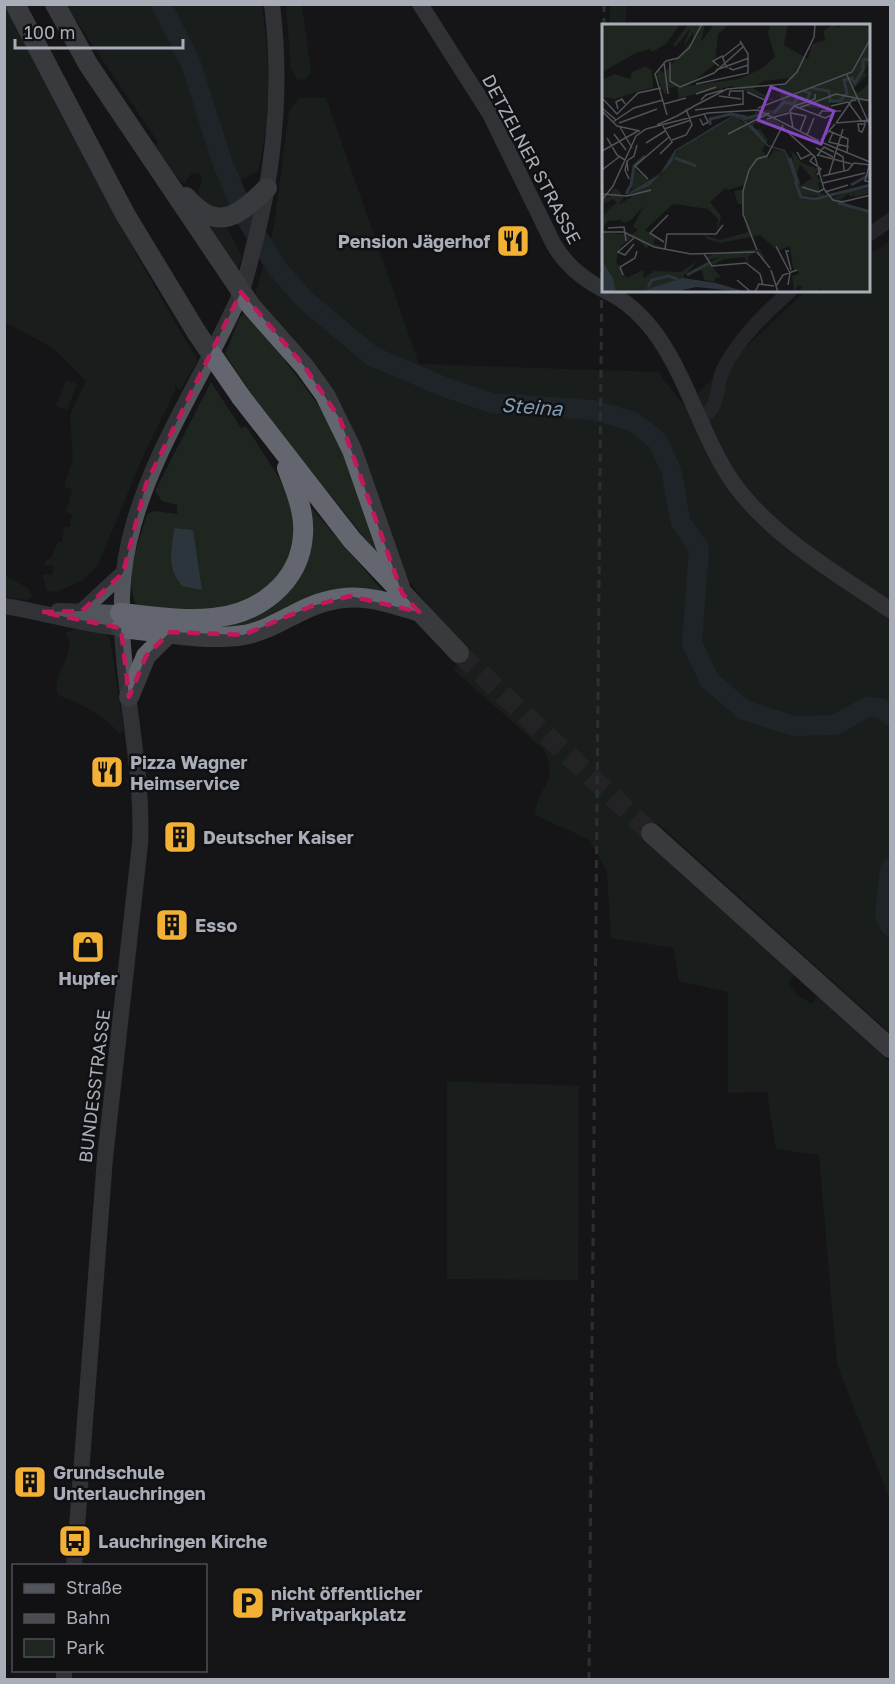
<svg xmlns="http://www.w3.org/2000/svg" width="895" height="1684" viewBox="0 0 895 1684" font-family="'Golos Text',sans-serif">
	<rect width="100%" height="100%" fill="#161618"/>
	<g fill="#1e261f">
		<path d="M5 4C69 123 126 245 198 360L180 391 175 385V391L143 456 99 563 85 579 57 592 47 591 42 574 52 575 54 566 44 565 46 560 51 558 58 542H62L64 527H70L72 514 66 512 72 489 64 487 73 459 70 415 86 381 53 348 5 322Z"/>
		<path d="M66 5H262C270 59 271 117 258 171L238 181 245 198C228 212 215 209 197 198L202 179 199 173 191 174 184 184 179 180 155 146 158 142Z"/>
		<path d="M286 5H302L311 72 306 79 297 80 291 68Z"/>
		<rect x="610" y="5" width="16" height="20"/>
		<path d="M299 98H326L419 364 658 372 684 406 800 296 808 291H870V254L890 241V1033L659 824 645 841 794 975 788 984 797 995 812 1004 816 997 819 996 890 1063V1500L837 1364 819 1155 776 1149 767 1092 728 1093V992L679 981 674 948 611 938 607 872 590 840 535 815C537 786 560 782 544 750L453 669 475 655 436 615 408 580 398 561 371 483 255 295 274 227 289 111Z"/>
		<path d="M200 216 224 222 242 257 237 271Z"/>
		<path d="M244 314C263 328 276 347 289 366 308 391 326 413 339 442 354 478 361 515 380 549L375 551 261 408 225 354 240 317Z"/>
		<path d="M66 380 77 384 67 410 56 406Z"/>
		<path d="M211 382 241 428 246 426 286 489 296 529 286 568 260 597 203 613 137 606C123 579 139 541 147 514L154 511 177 514V505L162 501 155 491Z"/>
		<path d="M309 505 387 596 223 631 140 620 269 607Z"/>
		<path d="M5 575 29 589 32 597 26 600 5 597Z"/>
		<path d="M78 628 105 634 110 639 124 732 119 733C103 714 81 704 58 695 50 674 80 653 65 633Z"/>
		<path d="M447 1081 579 1086 578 1280 447 1279Z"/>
	</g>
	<path fill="#2c353c" d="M174 528 193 530 202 590 182 586C166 566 172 552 174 528Z"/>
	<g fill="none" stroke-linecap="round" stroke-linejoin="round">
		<g stroke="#2c353c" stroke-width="20">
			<path d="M161 4 191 64 223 164 247 220 277 268 305 300 372 356 442 386 492 403 593 410 632 421 657 440 671 470 681 523 699 548 692 643 709 680 744 710 794 726 835 725 867 707 881 708 890 715"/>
			<path d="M890 869 885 915 890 926"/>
		</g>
		<path stroke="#333438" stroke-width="20" stroke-dasharray="20 10" stroke-linecap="butt" d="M459 653 651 833"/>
		<g stroke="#37383d" stroke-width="14">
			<path d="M870 234 890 220"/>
			<path d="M700 420C724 402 713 390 724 368 739 338 766 313 790 291"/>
		</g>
		<g stroke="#53555c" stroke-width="16">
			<path d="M420 4 490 114 554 245C567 266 582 278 604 290"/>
			<path d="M606 291C680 326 691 427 737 488 776 539 838 574 890 610"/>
			<path d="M4 606C44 612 82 625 121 628"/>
			<path d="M58 611 120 613"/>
			<path d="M82 611 123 573"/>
			<path d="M74 1566 105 1158 140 844C145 743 106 643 129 542 149 454 204 377 240 295 247 278 250 260 255 242 275 164 282 85 272 4"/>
			<path d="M64 1680V1670"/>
		</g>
		<g stroke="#63666e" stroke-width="20">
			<path d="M15 4 125 214 197 333"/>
			<path d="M55 4 88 64 251 306 304 366 325 395 352 450 402 593"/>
			<path d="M186 197C218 234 239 215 267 188"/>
			<path d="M241 397 352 540 459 653"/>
			<path d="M120 613C151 616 182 621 213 618 258 614 300 583 303 535 305 512 295 489 287 468"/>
			<path d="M121 628C161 632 205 641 244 635 265 631 281 621 299 612 344 589 372 597 417 611"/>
			<path d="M129 697 146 656 170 632"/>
			<path d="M651 833 890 1048"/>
		</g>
		<g stroke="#4a4c52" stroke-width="3" stroke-dasharray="8 6" stroke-linecap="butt">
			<path d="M604 26V4"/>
			<path d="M589 1680 604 36"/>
		</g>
		<path stroke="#63666e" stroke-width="20" d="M197 333 241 397"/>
	</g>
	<path d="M0 0H895V1684H0ZM241 292 304 366 340 419 402 593 419 612 350 596 312 606 243 635 170 632 146 656 129 697 121 628 41 612 82 611 123 573 146 484Z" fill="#161618" fill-opacity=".55" fill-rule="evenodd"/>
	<path fill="none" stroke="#c2185b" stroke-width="4.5" stroke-dasharray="12 8" stroke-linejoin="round" d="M241 292 304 366 340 419 402 593 419 612 350 596 312 606 243 635 170 632 146 656 129 697 121 628 41 612 82 611 123 573 146 484Z"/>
	<defs>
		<g id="restaurant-square" transform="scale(1.725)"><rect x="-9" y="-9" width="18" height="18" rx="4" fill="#f2b134" stroke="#111113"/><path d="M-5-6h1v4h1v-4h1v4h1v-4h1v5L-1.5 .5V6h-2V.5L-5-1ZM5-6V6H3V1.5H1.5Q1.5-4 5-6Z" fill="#111"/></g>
		<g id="building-square" transform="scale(1.725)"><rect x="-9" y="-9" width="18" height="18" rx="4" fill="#f2b134" stroke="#111113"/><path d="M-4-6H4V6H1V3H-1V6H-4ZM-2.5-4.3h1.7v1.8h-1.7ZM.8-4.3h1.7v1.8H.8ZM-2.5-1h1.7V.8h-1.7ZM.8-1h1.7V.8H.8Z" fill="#111"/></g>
		<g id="shop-square" transform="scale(1.725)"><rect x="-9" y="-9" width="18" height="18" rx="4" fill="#f2b134" stroke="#111113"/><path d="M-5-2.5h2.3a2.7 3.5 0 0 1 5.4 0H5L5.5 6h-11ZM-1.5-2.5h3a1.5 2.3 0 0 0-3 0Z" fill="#111"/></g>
		<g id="bus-square" transform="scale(1.725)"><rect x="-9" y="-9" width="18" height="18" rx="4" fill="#f2b134" stroke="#111113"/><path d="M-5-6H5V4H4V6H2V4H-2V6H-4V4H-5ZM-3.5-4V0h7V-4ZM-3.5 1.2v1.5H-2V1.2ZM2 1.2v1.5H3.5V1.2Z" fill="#111"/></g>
		<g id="parking-square" transform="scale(1.725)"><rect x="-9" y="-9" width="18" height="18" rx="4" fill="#f2b134" stroke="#111113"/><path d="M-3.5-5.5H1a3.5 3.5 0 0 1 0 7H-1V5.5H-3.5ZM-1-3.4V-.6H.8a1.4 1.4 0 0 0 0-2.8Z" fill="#111"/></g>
	</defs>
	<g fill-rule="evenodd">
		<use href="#restaurant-square" x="513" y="241"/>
		<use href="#restaurant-square" x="107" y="772"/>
		<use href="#building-square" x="180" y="837"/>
		<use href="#building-square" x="172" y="925"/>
		<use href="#shop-square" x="88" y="947"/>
		<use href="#building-square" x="30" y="1482"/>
		<use href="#bus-square" x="75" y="1541"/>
		<use href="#parking-square" x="248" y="1603"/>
	</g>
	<g text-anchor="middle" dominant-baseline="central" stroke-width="5" stroke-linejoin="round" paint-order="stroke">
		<g font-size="18" fill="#a8adb8" stroke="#111113">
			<text transform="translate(532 159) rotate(62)">DETZELNER STRASSE</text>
			<text transform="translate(94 1086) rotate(-83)">BUNDESSTRASSE</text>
		</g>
		<g font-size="18" font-weight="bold" fill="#a8adb8" stroke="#111113" text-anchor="start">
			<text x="490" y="241" text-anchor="end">Pension Jägerhof</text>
			<text x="130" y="762">Pizza Wagner<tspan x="130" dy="21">Heimservice</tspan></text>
			<text x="203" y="837">Deutscher Kaiser</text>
			<text x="195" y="925">Esso</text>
			<text x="88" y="978" text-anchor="middle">Hupfer</text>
			<text x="53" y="1472">Grundschule<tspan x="53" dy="21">Unterlauchringen</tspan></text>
			<text x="98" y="1541">Lauchringen Kirche</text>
			<text x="271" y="1593">nicht öffentlicher<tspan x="271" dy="21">Privatparkplatz</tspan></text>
		</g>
		<g font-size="20" font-style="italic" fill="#7f9bb3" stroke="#111113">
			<text transform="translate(532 406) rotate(4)">Steina</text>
		</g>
	</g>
	<g transform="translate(602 24)">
		<rect width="268" height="268" fill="#161618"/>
		<path d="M0 0H78L64 20 50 28 48 25 34 29 0 48ZM86 0H103L99 18 112 0H128L116 10 113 40 86 62 137 55 159 45 173 33 166 10 168 0H186L182 21 206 35 210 20 223 16 221 7 232 0 236 4 240 0H268V34L262 49 265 51 251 65 256 69 268 59 269 77 228 79V85L204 83 144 98 142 94 153 91V86H176L179 77 177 62 189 54 162 57 150 64 175 78 130 62 77 74 75 63 65 64 63 71 54 52 57 46 62 49 91 16V8L83 21H82L88 5 74 22 71 21ZM43 42 50 46 51 63 13 75 0 73V56L13 50 28 55 30 48ZM134 93 152 107 165 101 152 99V106L145 99 172 94 179 101V104L178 106 171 99 158 105 166 116 160 127 167 134 172 126 183 128 198 173 230 174 245 177 242 179 259 187 268 185V268H220L217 264V268H197L200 263 196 261 193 267 184 268 192 266 190 252 198 249 191 244 188 222 176 227 158 211 150 213 153 219 154 223 149 213 118 219 105 215 102 211 118 216 146 208 140 180H136L132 167 141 166V161L126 166 124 164 108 178 119 192 115 210 116 195 106 185 71 180 43 206 62 218 54 214 51 219 63 225 47 221 45 225 32 212 18 223 14 238 25 254 41 246 42 254 52 247 79 248 95 237 84 250 118 233 107 236 104 233 112 230H102L158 225 163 235 160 237V232L152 229 146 233 147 240 142 233 122 235 110 242 119 254 114 253 112 258 102 256 100 246 82 250 81 259 47 268H9L0 242V208L29 211 36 206 31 202 42 182 29 196 22 199 19 196 6 197 0 205V192L13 182 0 189 15 179 11 175 0 180V176L8 172 12 161 10 166 14 164 22 173 16 181 31 172H25L60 150 68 134 82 121 117 99ZM189 126 200 139 216 145 213 150 219 158 216 159 218 169 228 173 198 171ZM198 140 210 154 199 162 195 149ZM32 145 47 156 62 145 53 153 23 171 30 166ZM268 159 260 166 268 164V169L253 173 252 168 250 173 246 170 237 176 231 174Z" fill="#1e261f" fill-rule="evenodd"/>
		<path d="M130 92 139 94 154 105 166 121 183 126 191 141 194 161 183 128 165 122 140 96 131 93 74 127 70 138 47 162 22 172 58 150 73 126ZM0 237 11 254 14 268H0ZM81 254 114 259 144 268 94 263 73 268H37Z" fill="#2c353c"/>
		<path fill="none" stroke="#2c353c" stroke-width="3" d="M208 64 227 67 228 77H238L245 69 242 56 250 54 253 59 261 46V36L269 35M172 89 182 78 192 80 196 73 205 76 208 69 202 67M141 95 161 90M108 101V95L129 90 144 93M73 134 94 142M188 134 196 160M193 157 199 173 213 175 269 161M249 161 269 150M24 170 29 161 32 142 43 132M236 179 269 188M85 251 107 239M46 263 50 256 66 252 76 255"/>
		<path fill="none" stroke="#505258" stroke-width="1.5" d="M121 33 139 19M62 38 66 70M68 38V57L78 63 112 49 142 22M117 42 111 37 120 32 125 44M127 44 131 46 146 41M114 46 147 34M245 51 269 104M94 60 146 49V30L138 17M145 68 163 76M94 70 114 63M117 72 139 75M127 72 128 67H141V81M1 75 15 90 36 69 59 64M99 76 104 71 121 66M62 80 84 74M94 81 125 65 183 60 195 48 212 13 213 0M192 82 223 94 232 90M192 82 213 75V70M229 82 246 78 259 96M0 84 14 96M156 84 250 48 269 14M197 84 234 70 269 77M16 85 14 78 20 75 23 80M93 86 141 80M0 87 15 102 38 107M189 89 204 92 198 107M65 91 53 50 64 37 76 34 87 24 100 0M217 91 220 87H239M75 92 94 81M98 95 101 101 106 98 102 90M165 95 187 89M263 97V101L260 108 257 107 256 100H263M11 98 32 84 61 76M17 99 55 85M234 99 269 96M234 99 250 76H254M55 101 75 92M18 103 30 124M180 103 213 133 222 165 231 176 240 178 269 171M191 104 188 87 192 82M62 105 89 96M227 107 246 115 245 128M231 108 227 118 247 123M12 110 24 126M126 110 167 89M205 111 212 94M5 114 15 131 23 136M70 116 84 111 90 101 84 85M219 116 233 100M219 118 268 138M44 119 63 107M214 124 231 133M0 127 36 107M195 128 199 135 209 130M233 128 241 133 242 147M58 130 70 118 61 102M216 131 250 140M212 132 208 137 219 145 215 151M215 132 222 123 232 128M25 138 23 146 27 155M267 142 263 157 269 158M0 146 17 133M26 147 25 137 32 132 35 121M227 150 241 105M221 152 246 146 252 139 269 141M46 155 33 142 67 113M221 159 263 149M200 163 216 168 222 165M223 168 246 161M0 170 25 172 49 166M0 176 11 162 34 112 44 105 106 89 156 86 217 117M6 204 22 203 24 217M0 208H22L52 223 89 230 153 228M62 218 48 209 66 191M32 220 23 231 16 228 32 214M174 222 188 249 186 261M63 225 65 210H114L121 201M155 226 141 190V167L147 146 155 135 165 132 181 101M187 227H184L189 246M155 228 168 244M102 230 110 242 144 239 158 250 161 261M169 246 176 268M21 251 18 243 33 234 35 227M135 256 149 268M174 262 181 251 195 246M153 268 157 260 172 262"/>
		<path fill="#8446be" fill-opacity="0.15" stroke="#8446be" stroke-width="3" d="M169 63 232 87 219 120 156 96Z"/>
		<rect width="268" height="268" fill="none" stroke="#a8adb8" stroke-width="3"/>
	</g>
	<rect width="895" height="1684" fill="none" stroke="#a8adb8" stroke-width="12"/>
	<rect x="12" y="1564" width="195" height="108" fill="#111113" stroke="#4d4f55" stroke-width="1.5"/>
	<rect x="24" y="1584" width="30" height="9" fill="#53555c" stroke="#4d4f55" stroke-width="1.5"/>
	<text x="66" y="1594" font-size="18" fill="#a8adb8">Straße</text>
	<rect x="24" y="1614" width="30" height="9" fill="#4a4c52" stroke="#4d4f55" stroke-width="1.5"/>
	<text x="66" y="1624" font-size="18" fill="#a8adb8">Bahn</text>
	<rect x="24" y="1639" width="30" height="18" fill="#1e261f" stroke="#4d4f55" stroke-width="1.5"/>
	<text x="66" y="1654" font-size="18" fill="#a8adb8">Park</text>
	<path d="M15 39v9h168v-9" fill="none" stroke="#a8adb8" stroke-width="3"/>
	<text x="24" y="39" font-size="18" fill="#a8adb8" stroke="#111113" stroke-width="4.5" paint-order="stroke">100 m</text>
</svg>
